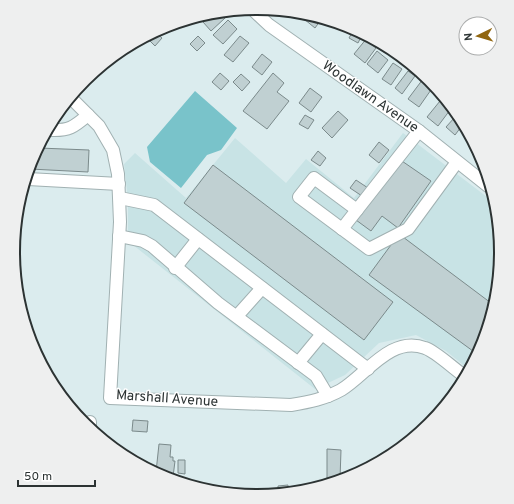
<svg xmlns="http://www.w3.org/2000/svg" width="514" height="504" viewBox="0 0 514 504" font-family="Overpass,sans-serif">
	<rect width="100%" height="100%" fill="#dbecee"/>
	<path fill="#c8e3e5" d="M403 133 491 200 501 252 482 346 467 368 446 351 416 335 379 343 345 375 315 389 128 241V200L124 164 135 153 186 198 235 138 286 183 306 159 354 198Z"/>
	<path fill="#79c3ca" d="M195 91 237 128 221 150 207 155 181 188 150 162 147 147Z"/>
	<g fill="#c0d0d2" stroke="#7b8a8b">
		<path d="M222 15 225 18 211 31 203 22 208 18Z"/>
		<path d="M305 18 320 21 315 28 304 19Z"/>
		<path d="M228 20 237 29 223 44 213 35Z"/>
		<path d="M354 29 362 35 358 43 349 38Z"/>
		<path d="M155 32 162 38 155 46 148 39Z"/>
		<path d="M198 36 205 43 197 51 190 44Z"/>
		<path d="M240 36 249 43 233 62 224 55Z"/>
		<path d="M367 38 373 42 371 44 376 48 365 63 354 54Z"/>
		<path d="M377 51 388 60 378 73 367 64Z"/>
		<path d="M262 54 272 62 262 75 252 67Z"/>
		<path d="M393 63 402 69 391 85 382 79Z"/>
		<path d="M408 71 415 76 402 94 395 88Z"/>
		<path d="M220 73 229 81 221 90 212 82Z"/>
		<path d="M273 73 284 83 277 92 289 101 267 129 243 111Z"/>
		<path d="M241 74 250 82 242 91 233 82Z"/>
		<path d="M423 79 433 87 419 107 408 99Z"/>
		<path d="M310 88 322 97 311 112 299 103Z"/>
		<path d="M440 101 450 110 438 126 427 117Z"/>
		<path d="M338 111 348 120 332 138 322 128Z"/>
		<path d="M305 115 314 120 308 129 299 124Z"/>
		<path d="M455 117 461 127 455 135 446 127Z"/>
		<path d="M379 142 389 150 379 163 369 155Z"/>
		<path d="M39 148 89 150 88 172 30 169 32 158Z"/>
		<path d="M318 151 326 158 320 166 311 160Z"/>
		<path d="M399 159 431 181 398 228 382 216 371 231 356 220Z"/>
		<path d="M213 165 393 302 364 340 184 203Z"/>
		<path d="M356 180 368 188 362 196 350 188Z"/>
		<path d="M399 234 491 303 482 346 477 354 369 275Z"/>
		<path d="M133 420 148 421 147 432 132 431Z"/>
		<path d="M159 444 171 445 170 457H173V461H175L173 477H175V480L163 477 156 472Z"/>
		<path d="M327 449 341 450 340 479 327 482Z"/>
		<path d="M178 460H185V474L178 473Z"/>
		<path d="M288 485V490L278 492V486Z"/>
	</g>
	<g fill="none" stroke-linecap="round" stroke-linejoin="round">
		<g stroke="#a1b1b2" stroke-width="14">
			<g id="minor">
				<path d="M252 9 269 25 419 131 488 186"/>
				<path d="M72 99 99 126 113 150 118 174 120 222 110 398 291 405C309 402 325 399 341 390 366 375 391 335 425 348 435 351 453 368 463 375"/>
				<path d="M50 130C69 131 74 127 88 115"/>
				<path d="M28 179 119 184"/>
				<path d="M120 198 154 205 368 369"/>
				<path d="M357 210 314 178 299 197 369 249 408 229 457 162"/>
				<path d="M342 229 419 131"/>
				<path d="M119 236 143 241 152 246 218 303 316 376 328 396"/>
				<path d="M175 268 198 239"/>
				<path d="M237 316 262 288"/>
				<path d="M298 363 322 334"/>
				<path d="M90 428V422"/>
			</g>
		</g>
		<use href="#minor" stroke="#fff" stroke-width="12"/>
	</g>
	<g text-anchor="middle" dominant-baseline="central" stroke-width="3" stroke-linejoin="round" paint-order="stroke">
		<g font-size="14" fill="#2c3333" stroke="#fff">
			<text transform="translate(370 97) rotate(35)">Woodlawn Avenue</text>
			<text transform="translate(167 399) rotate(4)">Marshall Avenue</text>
		</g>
	</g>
	<path d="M0 0H514V504H0ZM20 252a237 237 0 1 1 474 0a237 237 0 1 1-474 0Z" fill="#eeefef" fill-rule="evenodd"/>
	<path fill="none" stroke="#2c3333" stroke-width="2" d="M20 252a237 237 0 1 1 474 0a237 237 0 1 1-474 0Z"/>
	<g transform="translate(478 36) rotate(265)"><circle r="19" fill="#ffffff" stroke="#abadad"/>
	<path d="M0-3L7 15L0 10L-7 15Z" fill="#91660f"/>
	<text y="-6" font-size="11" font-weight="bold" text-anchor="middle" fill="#2c3333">N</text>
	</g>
	<path d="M18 480v6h77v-6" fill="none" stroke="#2c3333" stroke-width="2"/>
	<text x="24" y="480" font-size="12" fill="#2c3333" stroke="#ffffff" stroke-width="3" paint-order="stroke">50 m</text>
</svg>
